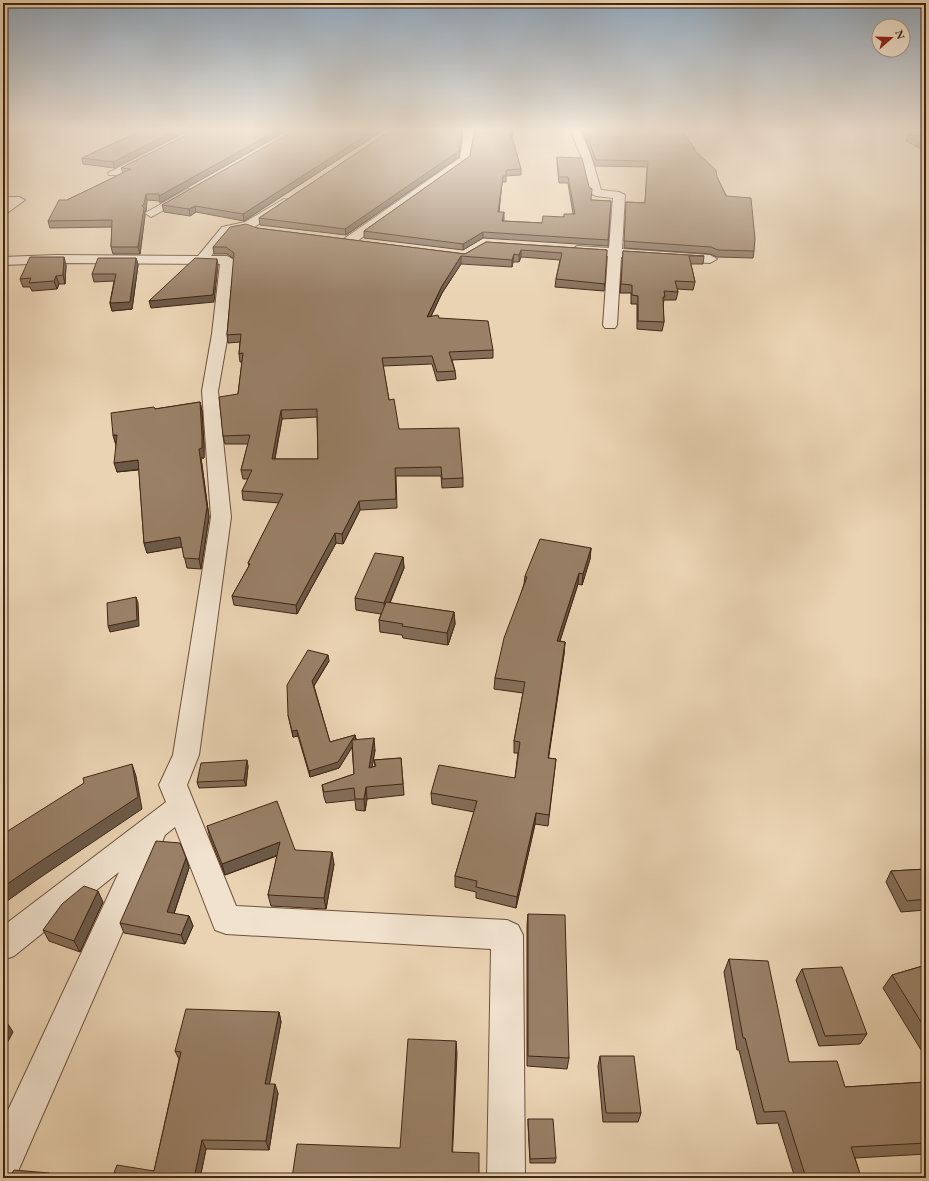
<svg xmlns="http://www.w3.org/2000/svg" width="929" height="1181" viewBox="0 0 929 1181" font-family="'EB Garamond',serif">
	<rect width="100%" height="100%" fill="#ead3b3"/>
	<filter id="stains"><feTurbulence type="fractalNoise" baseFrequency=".005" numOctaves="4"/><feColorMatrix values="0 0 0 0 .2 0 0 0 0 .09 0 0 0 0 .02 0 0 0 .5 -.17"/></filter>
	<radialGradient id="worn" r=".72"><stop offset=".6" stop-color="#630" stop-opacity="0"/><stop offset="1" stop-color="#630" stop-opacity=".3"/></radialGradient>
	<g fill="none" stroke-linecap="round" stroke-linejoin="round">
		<g stroke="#6c513c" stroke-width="2">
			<g id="street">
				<path d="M194 129H206L117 175H109L108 173Z"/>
				<path d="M464 129H474L469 161 353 244H345L343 241 345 238 460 158Z"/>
				<path d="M570 129H580L591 156 601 190 619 192 625 195 622 249 710 255 717 259 710 263 621 257 617 325 615 328H605L603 325 608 256 577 254 571 250 577 246 609 248 613 198 596 196 590 193 581 156Z"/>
				<path d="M188 189 192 190 194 192 192 194 155 215 151 217 145 213Z"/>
				<path d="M3 197H19L25 200 7 213 3 215V206L6 203H3Z"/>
				<path d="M284 199 288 200 290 202 288 204 253 228 230 233 211 256H227L234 260 228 334 218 391 231 517 199 755 187 785 236 906 507 920 518 925 523 935 525 1178H487L491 949 226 934 215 930 175 827 165 835 16 1176 3 1178V1121L119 872 14 956 3 960V926L166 802 159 785 173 755 211 517 202 391 212 334 220 264 56 263 3 265V257L56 255 198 256 222 227 245 222Z"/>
			</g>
		</g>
		<use href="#street" fill="#f1e2ce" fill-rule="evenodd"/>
	</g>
	<g fill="#846e59" stroke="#422614" fill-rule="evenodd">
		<path d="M145 129H191L114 168 83 164 82 158Z"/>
		<path d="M198 129H290L160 203V201L147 200 146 211 144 212 145 215 140 254H113L111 247 112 227 50 228 48 221 67 200 123 173 121 168Z"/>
		<path d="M297 129H385L244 221 196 212 190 216 164 212 162 205Z"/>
		<path d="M393 129H463L459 157 346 235 260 225 259 218Z"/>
		<path d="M475 129H514L512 137 521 169V175L506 176V182H502L499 212 504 219 503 221 542 223 573 214 568 183H559L557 163V157L591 200 611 201 608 246 483 238 463 250 364 238V231L470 156Z"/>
		<path d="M582 129H680L695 149V151L717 177 754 251 753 258 717 257 710 254 624 248 626 202 645 203 647 167 595 166Z"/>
		<path d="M926 129V152L906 141 907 136H913L909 134 910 130Z"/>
		<path d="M257 228 465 254 486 242 607 250 604 291 555 287 556 279 560 260 521 257 519 262H513L512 267 461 264 442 293 431 316 439 318 493 350V358L452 360 455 371 456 379 437 381 432 364 383 366 389 400 399 429 463 478V487L442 488 441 476H396L397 508 360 510 343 544 336 543 297 614 234 605 232 596 249 566 248 563 279 503 243 500 242 491 248 479H243L241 470 248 444H225L223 436 238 394 242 362H240L239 354 240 342 228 343 227 335 234 259 227 254H214L213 247ZM317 417 318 459H275L282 419Z"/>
		<path d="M623 251 704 256 703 264H691L695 282 693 290 677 289 678 292 676 300H664L663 306 664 322 662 331 637 329V304H631V293H620Z"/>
		<path d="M136 258 138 265 132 309 112 311 110 303 114 281 94 282 92 274Z"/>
		<path d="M66 265 65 284H59L57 289 32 291 30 287H23L20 279Z"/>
		<path d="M200 402 202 411 204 445V458H201L209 517 201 569 187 568 182 547 147 553 144 543 139 470 117 472 116 445 113 435 155 409Z"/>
		<path d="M591 548 590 559 582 585 578 584 560 641 565 642 564 654 548 758 556 759 548 826 535 824 516 908 476 898V892L455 887V876L474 812 432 804 431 793 515 778 518 753H514V741L523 693 494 689 495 678 524 584 525 576Z"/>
		<path d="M403 557 404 568 390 603 454 612 455 624 448 645 403 638 402 635 380 632 379 620 381 614 356 610 355 598Z"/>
		<path d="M329 661 314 686 330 742 355 735 356 739 375 750 372 767 375 766 374 760 401 758 404 795 367 799 365 811 356 810 355 800 326 803 324 797 322 785 354 774 352 747 339 768 310 777 298 736 293 737 288 715Z"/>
		<path d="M248 766 246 786 199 788 197 782Z"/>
		<path d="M207 826 295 850 334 864 326 909 271 906 268 895 277 856 225 875 210 838Z"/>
		<path d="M186 858 189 868 174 914 189 916 193 926 185 944 124 933 120 923Z"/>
		<path d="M926 869V910L901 912 886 882 891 871Z"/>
		<path d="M103 902 80 952 49 941 43 930Z"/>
		<path d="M528 914 569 1058 567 1069 527 1066V925Z"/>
		<path d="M729 959 789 1062 845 1087 926 1082V1154L855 1158 860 1174 857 1178H795L778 1123 757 1124 739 1050H737L724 972Z"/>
		<path d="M926 965V1058L883 988 892 975Z"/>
		<path d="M802 969 867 1034 860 1044 819 1046 796 980Z"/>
		<path d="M279 1012 281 1022 269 1084 278 1093 269 1150 206 1149 200 1178H112L154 1171 179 1059 175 1051Z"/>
		<path d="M600 1056 641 1113 638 1122H603L598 1066Z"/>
		<path d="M528 1119 556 1158 555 1163H530L528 1124Z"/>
	</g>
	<g fill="#6b5a48" stroke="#422614">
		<path d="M179 129H191L114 168 113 162Z"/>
		<path d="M280 129H290L160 203 159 196Z"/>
		<path d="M376 129H385L244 221 243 214Z"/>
		<path d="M462 129H463L459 157 346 235 345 229Z"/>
		<path d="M513 129H514L511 141V135Z"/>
		<path d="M503 176 502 182 498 219V212Z"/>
		<path d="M146 194 147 200 146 211 144 212 145 215 140 254 138 247 142 206Z"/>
		<path d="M195 206 196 212 190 216 189 209Z"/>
		<path d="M504 212V219L501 227 502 221Z"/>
		<path d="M483 232V238L463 250V244Z"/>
		<path d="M521 250V257L519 262V255Z"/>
		<path d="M514 254 513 262 512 267V260Z"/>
		<path d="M461 256V264L442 293 427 325V317L442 286Z"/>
		<path d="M64 257 66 265 65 284 63 275Z"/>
		<path d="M136 258 138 265 132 309 112 311 110 303Z"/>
		<path d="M217 259 218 265 214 302 151 308 149 301Z"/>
		<path d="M56 276 59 284 57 289 54 281Z"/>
		<path d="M200 402 202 411 204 445V458H201L209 517 201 569 199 559V449Z"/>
		<path d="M281 410 282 419 273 467 272 459Z"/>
		<path d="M113 435H117L120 444 116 445Z"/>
		<path d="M138 460 141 469 117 472 114 463Z"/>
		<path d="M359 501 360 510 343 544 342 534Z"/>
		<path d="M335 533 336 543 297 614 296 605Z"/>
		<path d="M180 537 183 547 147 553 144 543Z"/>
		<path d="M591 548 590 559 582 585 583 574Z"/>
		<path d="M403 557 404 568 385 614 384 603Z"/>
		<path d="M579 573 578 584 556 652 557 641Z"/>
		<path d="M136 597 138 603 139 626 110 632 108 626Z"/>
		<path d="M454 612 455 624 448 645 447 633Z"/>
		<path d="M565 642 564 654 547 769 548 758Z"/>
		<path d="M328 655 329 661 313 687 312 681Z"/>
		<path d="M297 730 298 736 293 737 292 731Z"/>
		<path d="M355 735 356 741 339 768 310 777 309 771Z"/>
		<path d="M374 738 375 750 370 780 369 768Z"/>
		<path d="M247 760 248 766 246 786 244 780Z"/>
		<path d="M132 764 136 776 142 809 38 879 3 904V887Z"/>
		<path d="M366 787 367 799 365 811 364 799Z"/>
		<path d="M536 813 535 824 516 908 517 897Z"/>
		<path d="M280 842 283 853 225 875 222 864Z"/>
		<path d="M332 852 334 864 326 909 324 898Z"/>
		<path d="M186 858 189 868 171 922 167 912Z"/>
		<path d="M98 891 103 902 80 952 74 941Z"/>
		<path d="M189 916 193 926 185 944 181 935Z"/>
		<path d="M279 1012 281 1022 268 1093 265 1084Z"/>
		<path d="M6 1021 13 1032 3 1051V1026Z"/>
		<path d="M456 1041 457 1054 452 1164V1152Z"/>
		<path d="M275 1084 278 1093 269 1150 266 1141Z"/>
		<path d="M202 1140 206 1149 200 1178H194Z"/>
		<path d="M49 1173 53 1177V1178H47Z"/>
	</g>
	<g fill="#998067" stroke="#422614" fill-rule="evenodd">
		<path d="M145 129H179L113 162 82 158Z"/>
		<path d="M198 129H280L159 196V194H146L144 204 142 206 144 208 138 247H111L112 220 48 221 59 200H67L131 169 121 168Z"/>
		<path d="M297 129H376L243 214 195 206 189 209 162 205Z"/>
		<path d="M393 129H462L459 151 345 229 259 218Z"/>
		<path d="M475 129H513L511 135 521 169 506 170V176H503L498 212H504L502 221 542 223 543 216 564 217V214H575L568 177H559L557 157 582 158 589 187 592 189 591 200 611 201 608 240 483 232 463 244 364 231 470 156Z"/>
		<path d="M584 129H680L695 149H693L716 170 717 177 726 196 751 198 755 239 754 251 718 250 711 247 624 241 626 202 645 203 648 161 596 160Z"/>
		<path d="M918 129H926V147L907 136 924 135 910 130Z"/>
		<path d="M246 224 257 228 465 254 486 242 607 250 605 284 556 279 562 253 521 250 519 255 514 254 512 260 461 256 442 286 427 317 438 315 439 318 488 321 493 350 449 352 455 371 437 372 432 356 382 358 389 400 394 399 399 429 459 428 463 478 442 479 441 467 395 468 396 499 359 501 342 534 335 533 296 605 232 596 250 564 248 563 283 494 242 491 252 470H241L250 435 223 436 219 397 238 394 243 353 239 354 241 334 227 335 234 253 226 247H213L230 227ZM317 409 318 459H272L281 410Z"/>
		<path d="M623 251 704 256H689L695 282 675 281 678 292 664 291 665 297H663L664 322 638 321V296L632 295V285L621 284Z"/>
		<path d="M30 257H64L63 275 56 276 54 281 29 283 31 278 20 279Z"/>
		<path d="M98 258H136L130 302 110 303 116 274H92Z"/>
		<path d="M195 258 217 259 213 295 149 301Z"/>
		<path d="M200 402 202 436V448L199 449 207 507 199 559 184 558 180 537 144 543 138 460 114 463 117 435H113L111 413 154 407 155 409Z"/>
		<path d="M540 539 591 548 583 574 579 573 557 641 565 642 548 758 556 759 549 815 536 813 517 897 476 887 477 881 455 876 477 801 431 793 439 765 515 778 520 742 514 741 525 682 495 678 504 638 527 577 525 576Z"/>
		<path d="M375 553 403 557 384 603 355 598Z"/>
		<path d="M136 597 137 620 108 626 107 603Z"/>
		<path d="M386 602 454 612 447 633 402 626 403 624 379 620Z"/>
		<path d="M308 650 328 655 312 681 330 742 355 735 338 762 309 771 297 730 292 731 288 715 287 685Z"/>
		<path d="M374 738 369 768 376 766 374 760 401 758 403 784 366 787 364 799H355L354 788 324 792 322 785 354 774 352 740Z"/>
		<path d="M247 760 244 780 197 782 201 763Z"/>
		<path d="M132 764 138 797 32 867 3 887V834L84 783 83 778Z"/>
		<path d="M277 801 295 850 332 852 324 898 268 895 280 842 222 864 207 826Z"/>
		<path d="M156 841 180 843 186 858 167 912 189 916 181 935 120 923Z"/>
		<path d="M926 869V899L907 901 891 871Z"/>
		<path d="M84 886 98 891 74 941 43 930 62 904Z"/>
		<path d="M528 914 565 915 569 1058 528 1056Z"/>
		<path d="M729 959 768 961 789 1062 837 1061 845 1087 926 1082V1143L851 1147 860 1174 806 1178 785 1111 764 1112 745 1038H743Z"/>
		<path d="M926 965V1030L892 975Z"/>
		<path d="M842 967 867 1034 825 1036 802 969Z"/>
		<path d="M186 1009 279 1012 265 1084H275L266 1141 202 1140 194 1178H112L117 1165 154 1171 181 1052 175 1051Z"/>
		<path d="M3 1021H6L3 1026Z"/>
		<path d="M408 1039 456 1041 452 1152 479 1153V1178H292L297 1144 400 1148Z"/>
		<path d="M600 1056H634L641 1113H606Z"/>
		<path d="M528 1119H553L556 1158 530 1159Z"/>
		<path d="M14 1170 49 1173 47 1178H7L8 1174 12 1173Z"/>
	</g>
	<linearGradient id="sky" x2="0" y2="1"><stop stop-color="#92a9bd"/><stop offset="0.44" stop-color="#f6ebdd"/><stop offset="1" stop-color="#f6ebdd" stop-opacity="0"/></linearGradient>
	<rect width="929" height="294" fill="url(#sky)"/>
	<rect width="929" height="1181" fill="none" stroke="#ead3b3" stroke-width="16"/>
	<rect x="4" y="4" width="921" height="1173" fill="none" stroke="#422614" stroke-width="2"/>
	<rect x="8" y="8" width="913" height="1165" fill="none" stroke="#422614"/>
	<g transform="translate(891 38) rotate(70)"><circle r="19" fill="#f1e2ce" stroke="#ab9784"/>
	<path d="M0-3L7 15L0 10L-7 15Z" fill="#8f2418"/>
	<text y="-6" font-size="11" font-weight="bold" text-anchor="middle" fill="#422614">N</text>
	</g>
	<rect width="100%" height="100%" filter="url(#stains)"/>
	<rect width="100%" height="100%" fill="url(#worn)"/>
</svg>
